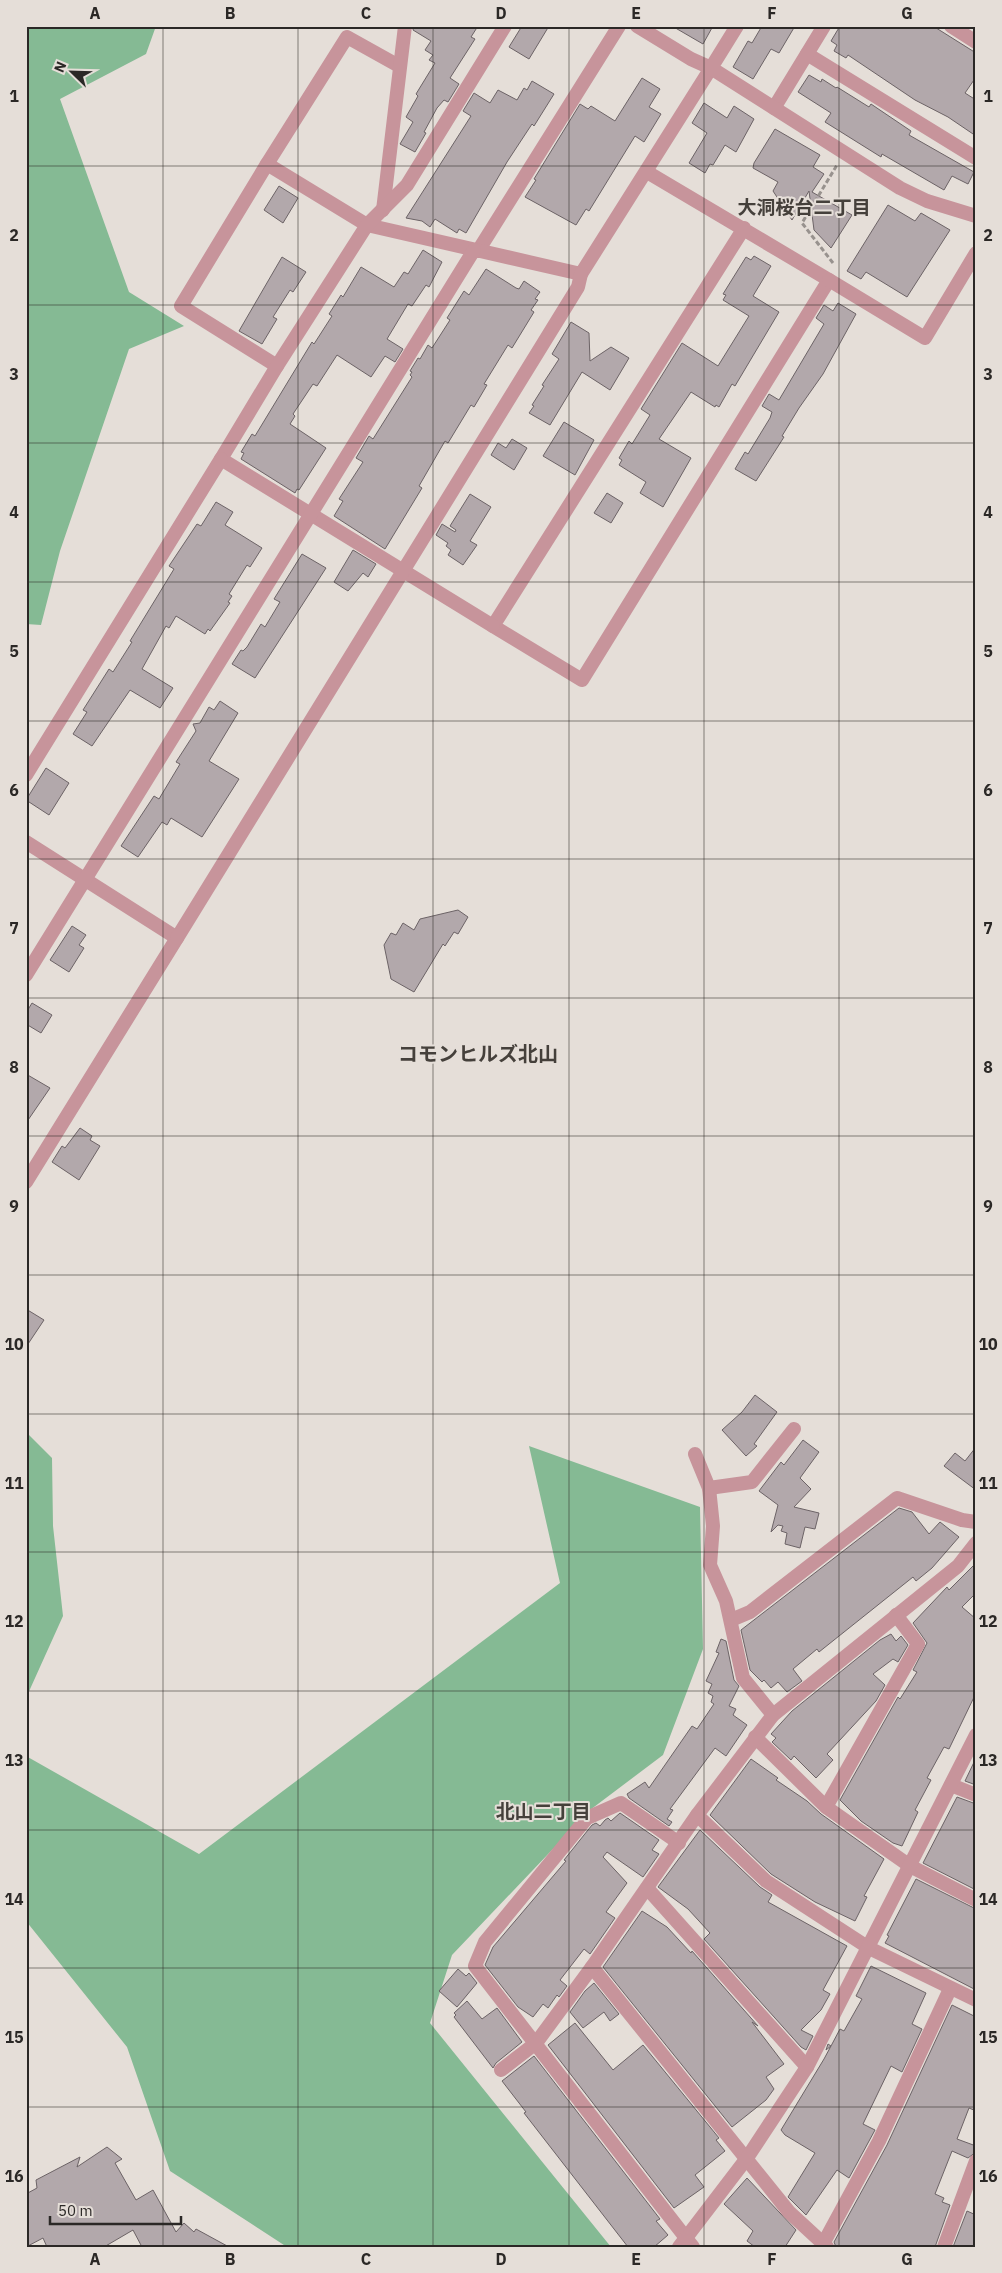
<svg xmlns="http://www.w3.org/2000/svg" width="1002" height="2273" viewBox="0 0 1002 2273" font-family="'IBM Plex Sans','Noto Sans JP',sans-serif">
	<rect width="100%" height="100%" fill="#e5ded8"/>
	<g fill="#85ba94">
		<path d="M26 26H156L146 54 60 99 129 292 184 326 129 349 60 551 41 625 26 624Z"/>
		<path d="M26 1432 52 1458 53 1526 63 1616 26 1698Z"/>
		<path d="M529 1446 700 1507 703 1649 663 1755 590 1810 452 1955 430 2023 611 2247H287L170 2171 127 2047 26 1921V1756L199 1854 560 1583Z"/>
	</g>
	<g fill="#b2a8ab" stroke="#6c6366">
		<path d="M414 26H478L471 37 475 39 450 78 459 84 448 102 444 100 437 108 424 132 426 133 415 152 400 144 413 122 406 117 418 96 416 94 435 63 429 60 433 55 425 50 431 41 413 30Z"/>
		<path d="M522 26H549L529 59 509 47Z"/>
		<path d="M672 26H713L703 44Z"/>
		<path d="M762 26H795L779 53 771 49 753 79 733 67 748 41 752 43Z"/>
		<path d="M840 26H933L976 53V77L965 93 976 100V136L948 117 915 100 848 55 846 58 834 51 837 45 831 41Z"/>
		<path d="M809 75 821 82 822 79 836 88 837 87 869 107 871 104 911 131 909 135 974 172 968 184 952 176 944 190 882 154 881 157 825 122 831 113 798 92Z"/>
		<path d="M642 78 660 89 649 107 661 114 644 142 635 136 589 211 586 209 576 225 525 197 536 180 534 179 580 104 588 109 591 106 615 121Z"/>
		<path d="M532 81 554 94 534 126 532 124 507 162 466 233 459 229 457 233 435 219 430 227 422 221 406 218 471 116 463 111 474 93 490 103 498 90 517 100 524 88 527 90Z"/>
		<path d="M704 103 727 118 734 106 754 119 736 152 725 145 713 165 710 164 705 173 689 163 707 133 692 123Z"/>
		<path d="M775 129 820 155 813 167 824 174 812 192 852 215 831 248 814 230 809 191 792 220 773 191 778 182 753 168 754 163Z"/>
		<path d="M279 186 298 198 283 223 264 210Z"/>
		<path d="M888 205 915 221 921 213 950 230 907 297 866 272 861 279 847 271Z"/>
		<path d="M423 250 442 262 429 287 426 285 412 306 408 304 387 339 403 349 395 362 385 356 371 377 337 355 317 386 313 384 293 414 295 416 290 424 326 448 299 490 297 489 295 493 241 459 244 453 241 452 252 434 255 436 312 342 314 344 332 316 329 314 341 295 343 297 361 267 394 287 404 272 408 274Z"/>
		<path d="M754 256 771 266 753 296 779 312 735 386 732 384 719 407 716 405 715 407 691 392 659 439 691 458 663 507 640 493 646 482 619 465 622 460 619 458 629 441 632 444 650 415 641 409 682 343 718 366 749 316 723 300 726 295 723 294 746 257 751 260Z"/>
		<path d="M282 257 306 272 293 292 290 290 273 317 277 319 262 344 239 331Z"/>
		<path d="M486 269 516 288 519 289 524 281 540 292 535 299 538 300 531 310 534 312 512 348 508 345 484 384 487 385 474 407 471 405 448 443 445 441 419 486 422 488 385 549 334 516 343 501 339 499 363 462 356 458 369 436 373 439 412 377 410 375 412 372 410 371 418 358 420 359 428 345 432 348 450 320 447 318 464 291 469 295Z"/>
		<path d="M838 303 856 314 823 374 799 408 782 436 784 437 756 481 735 469 745 452 748 454 770 418 772 412 762 406 769 394 779 400 824 324 816 318 824 305 833 311Z"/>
		<path d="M571 322 589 333 590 361 611 347 629 358 610 390 582 372 550 425 529 413 534 406 532 405 544 386 542 385 559 359 552 354Z"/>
		<path d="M564 422 594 440 575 475 543 456Z"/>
		<path d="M512 439 527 448 514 470 491 455 498 443 506 448Z"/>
		<path d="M607 493 623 503 611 523 594 513Z"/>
		<path d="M470 494 491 507 470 541 477 545 463 565 448 555 451 550 446 546 448 543 436 535 442 524 455 532 456 530 450 526Z"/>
		<path d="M216 502 233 512 225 525 262 548 250 567 247 565 229 594 232 596 228 602 230 603 210 631 208 629 205 634 176 616 169 628 166 626 142 669 173 688 160 708 130 690 92 746 73 734 87 712 83 710 109 669 113 672 132 642 130 641 174 569 169 566 197 524 201 526Z"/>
		<path d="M353 550 376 564 368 577 363 573 348 591 334 582Z"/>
		<path d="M302 554 326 568 255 678 232 664 241 650 243 651 247 647 261 624 265 627 280 602 274 599Z"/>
		<path d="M220 701 238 713 209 761 239 779 202 837 171 818 167 825 162 822 138 857 121 846 154 796 159 799 180 764 176 762 196 731 193 724 200 723 209 707 214 710Z"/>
		<path d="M46 768 69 783 49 815 26 800Z"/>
		<path d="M458 910 468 917 458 934 454 932 445 946 443 944 414 992 391 979 384 945 391 933 396 935 403 923 414 930 420 919Z"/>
		<path d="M72 926 86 935 79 945 84 948 69 972 50 960Z"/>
		<path d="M32 1003 52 1015 41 1033 26 1024V1013Z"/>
		<path d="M26 1074 50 1088 26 1123Z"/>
		<path d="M80 1128 92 1136 90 1140 100 1146 79 1180 52 1162 62 1146 65 1148Z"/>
		<path d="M26 1309 44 1320 26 1347Z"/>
		<path d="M755 1395 777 1412 754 1444 757 1446 746 1456 722 1430 742 1412Z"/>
		<path d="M803 1440 819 1452 800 1478 811 1489 794 1507 819 1513 815 1529 805 1527 800 1548 785 1544 787 1533 781 1531 783 1526 778 1525 771 1532 778 1505 759 1491 781 1462 784 1465Z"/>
		<path d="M976 1447V1490L944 1466 955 1453 965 1461Z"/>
		<path d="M899 1508 912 1512 929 1534 940 1522 959 1537 932 1568 916 1581 913 1577 819 1652 817 1649 793 1669 802 1681 787 1692 778 1682 771 1688 764 1680 762 1682 750 1670 741 1630Z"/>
		<path d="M976 1563V1593L962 1607 976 1619V1693L949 1749 944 1747 927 1778 931 1780 915 1810 918 1812 902 1846 893 1843 861 1821 840 1800 898 1697 900 1699 917 1672 913 1670 927 1643 913 1623 947 1587 949 1590Z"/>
		<path d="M891 1634 896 1641 901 1636 908 1645 898 1662 893 1659 873 1674 885 1685 876 1701 827 1754 833 1760 816 1778 794 1756 791 1760 772 1742 776 1738 771 1734 792 1711 880 1640Z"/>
		<path d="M721 1639 726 1641 734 1680 739 1686 729 1706 736 1709 733 1715 747 1725 726 1756 715 1748 670 1809 673 1810 667 1819 672 1822 669 1826 629 1798 627 1794 645 1782 649 1788 692 1726 697 1729 714 1704 711 1702 713 1696 708 1693 712 1684 706 1681 719 1653 716 1652Z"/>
		<path d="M976 1758V1785L965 1781Z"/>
		<path d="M751 1759 778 1778 776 1780 807 1801 821 1814 884 1859 864 1896 867 1897 855 1921 815 1902 771 1874 710 1815Z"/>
		<path d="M957 1797 976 1804V1890L923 1863Z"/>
		<path d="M620 1813 659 1840 652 1850 659 1854 643 1877 607 1852 603 1857 627 1883 606 1912 615 1918 590 1954 584 1949 560 1980 567 1986 559 1997 557 1995 548 2008 543 2004 533 2017 518 2007 485 1965 493 1947 566 1861 564 1860 592 1825 596 1823 600 1826 605 1820 608 1818 611 1821Z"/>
		<path d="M700 1830 760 1887 772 1895 768 1902 847 1946 823 1990 830 1994 821 2010 801 2030 813 2036 806 2050 801 2047 704 1939 710 1933 688 1909 658 1887Z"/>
		<path d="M916 1879 976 1909V1990L885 1943 889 1936 887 1935Z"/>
		<path d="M642 1911 667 1927 691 1953 692 1951 758 2026 752 2022 784 2064 766 2077 774 2089 766 2100 732 2127 603 1967Z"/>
		<path d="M871 1966 926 1993 912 2024 922 2029 902 2072 891 2066 863 2124 875 2130 849 2178 837 2170 806 2215 788 2197 815 2153 785 2135 781 2130 824 2059 831 2046 826 2050 828 2044 831 2046 840 2029 844 2031 862 1999 856 1996Z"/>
		<path d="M458 1969 466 1976 469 1973 477 1983 457 2007 439 1991Z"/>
		<path d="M594 1983 619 2014 610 2021 604 2012 583 2028 570 2012 585 1991Z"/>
		<path d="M467 2001 482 2019 497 2008 522 2042 496 2063 493 2068 454 2017 456 2015 454 2013Z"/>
		<path d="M952 2005 976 2017V2111L969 2108 957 2139 976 2146V2152L968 2158 952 2151 935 2194 944 2198 942 2202 950 2205 935 2247H836L834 2242 887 2145Z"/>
		<path d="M575 2023 613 2070 643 2045 719 2138 716 2140 725 2151 695 2175 704 2187 674 2208 548 2045Z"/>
		<path d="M534 2056 660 2219 656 2221 668 2235 654 2247H628L524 2113 526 2112 502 2081Z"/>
		<path d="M107 2147 122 2159 115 2163 136 2200 153 2190 176 2232 184 2223 194 2232 196 2229 229 2247H142L133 2230 104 2247H47L43 2238 26 2247V2194L37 2188 36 2180 80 2157 77 2167Z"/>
		<path d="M747 2178 796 2230 785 2247H755L747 2241 753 2231 724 2204Z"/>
		<path d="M967 2211 976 2215V2247H953Z"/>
	</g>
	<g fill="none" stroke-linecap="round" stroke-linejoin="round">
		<path stroke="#98928e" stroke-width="3" stroke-dasharray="5 2.5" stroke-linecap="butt" d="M833 263 802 223 837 165"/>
		<g stroke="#c7949b" stroke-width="14">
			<path d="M951 26 976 42"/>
			<path d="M807 54 976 158"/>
			<path d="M774 108 824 26"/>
			<path d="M267 164 347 37 399 66"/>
			<path d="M647 172 829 280 582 680 493 626 744 228"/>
			<path d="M383 210 405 26"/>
			<path d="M478 251 619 26"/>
			<path d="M829 280 925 338 976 253"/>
			<path d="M277 366 181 306 267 164 367 225 581 274 711 68 691 59 637 26"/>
			<path d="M493 626 221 459 277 366 367 225 407 185 505 26"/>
			<path d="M26 775 221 459"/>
			<path d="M26 842 177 938 26 1182"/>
			<path d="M177 938 578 287 581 274"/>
			<path d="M26 975 474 250"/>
			<path d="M695 1454 709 1488 713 1526 710 1565 726 1601 743 1678 773 1715"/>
			<path d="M709 1488 752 1482 794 1429"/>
			<path d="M731 1620 750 1612 897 1498 962 1520 976 1522"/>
			<path d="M755 1737 826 1807 910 1866 976 1900"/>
			<path d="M951 1785 976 1795"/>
			<path d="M826 1807 918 1644 896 1615"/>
			<path d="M697 1815 766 1881 869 1948 976 2000"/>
			<path d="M679 1843 621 1803 587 1818 485 1942 475 1966 693 2247"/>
			<path d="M647 1888 807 2067"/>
			<path d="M592 1967 789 2212 827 2247"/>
			<path d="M501 2070 536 2043 592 1967 697 1815 773 1715 958 1566 976 1543"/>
			<path d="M823 2244 879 2141 950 1989"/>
			<path d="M679 2247 747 2158 807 2067 976 1735"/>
			<path d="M944 2247 976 2161"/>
		</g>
		<path stroke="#c7949b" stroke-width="14" d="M737 26 711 68 900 188 927 201 976 216"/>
	</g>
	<path fill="none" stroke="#2b2826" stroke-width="1" stroke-opacity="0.55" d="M163 26V2247M298 26V2247M433 26V2247M569 26V2247M704 26V2247M839 26V2247M26 166H976M26 305H976M26 443H976M26 582H976M26 721H976M26 859H976M26 998H976M26 1136H976M26 1275H976M26 1414H976M26 1552H976M26 1691H976M26 1830H976M26 1968H976M26 2107H976"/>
	<g text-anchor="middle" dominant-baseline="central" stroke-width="4" stroke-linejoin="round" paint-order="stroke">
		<g font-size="19" font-weight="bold" fill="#45403b" stroke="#e5ded8">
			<text x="804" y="207">大洞桜台二丁目</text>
			<text x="543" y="1811">北山二丁目</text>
		</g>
		<g font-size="20" font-weight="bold" fill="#45403b" stroke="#e5ded8">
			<text x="478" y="1053">コモンヒルズ北山</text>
		</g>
	</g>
	<rect width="1002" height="2273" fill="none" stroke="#e5ded8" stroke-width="55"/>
	<g transform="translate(72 72) rotate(293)" stroke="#e5ded8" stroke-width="4" paint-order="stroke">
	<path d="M0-4L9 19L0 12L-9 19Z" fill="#2b2826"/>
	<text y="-8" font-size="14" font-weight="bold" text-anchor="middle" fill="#2b2826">N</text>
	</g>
	<path d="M50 2216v8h131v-8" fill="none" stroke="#2b2826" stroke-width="2.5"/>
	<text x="58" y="2216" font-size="15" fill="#2b2826" stroke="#e5ded8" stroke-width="4" paint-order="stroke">50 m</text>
	<rect x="28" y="28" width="946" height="2218" fill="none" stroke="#2b2826" stroke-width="2"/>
	<g font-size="16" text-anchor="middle" font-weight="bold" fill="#2b2826">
		<text x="95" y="19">A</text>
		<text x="230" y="19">B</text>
		<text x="366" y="19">C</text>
		<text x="501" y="19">D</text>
		<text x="636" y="19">E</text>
		<text x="772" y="19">F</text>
		<text x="907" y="19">G</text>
		<text x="14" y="102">1</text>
		<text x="988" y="102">1</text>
		<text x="14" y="241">2</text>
		<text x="988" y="241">2</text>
		<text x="14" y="380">3</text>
		<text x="988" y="380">3</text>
		<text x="14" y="518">4</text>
		<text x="988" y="518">4</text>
		<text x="14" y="657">5</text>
		<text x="988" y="657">5</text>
		<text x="14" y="796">6</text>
		<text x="988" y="796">6</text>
		<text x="14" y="934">7</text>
		<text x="988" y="934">7</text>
		<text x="14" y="1073">8</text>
		<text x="988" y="1073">8</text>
		<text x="14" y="1212">9</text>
		<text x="988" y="1212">9</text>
		<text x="14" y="1350">10</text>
		<text x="988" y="1350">10</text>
		<text x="14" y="1489">11</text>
		<text x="988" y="1489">11</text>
		<text x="14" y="1627">12</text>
		<text x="988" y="1627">12</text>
		<text x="14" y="1766">13</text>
		<text x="988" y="1766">13</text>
		<text x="14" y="1905">14</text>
		<text x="988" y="1905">14</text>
		<text x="14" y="2043">15</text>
		<text x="988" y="2043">15</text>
		<text x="14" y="2182">16</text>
		<text x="988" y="2182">16</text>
		<text x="95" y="2265">A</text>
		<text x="230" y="2265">B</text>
		<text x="366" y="2265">C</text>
		<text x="501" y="2265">D</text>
		<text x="636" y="2265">E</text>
		<text x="772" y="2265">F</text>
		<text x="907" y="2265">G</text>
	</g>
</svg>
